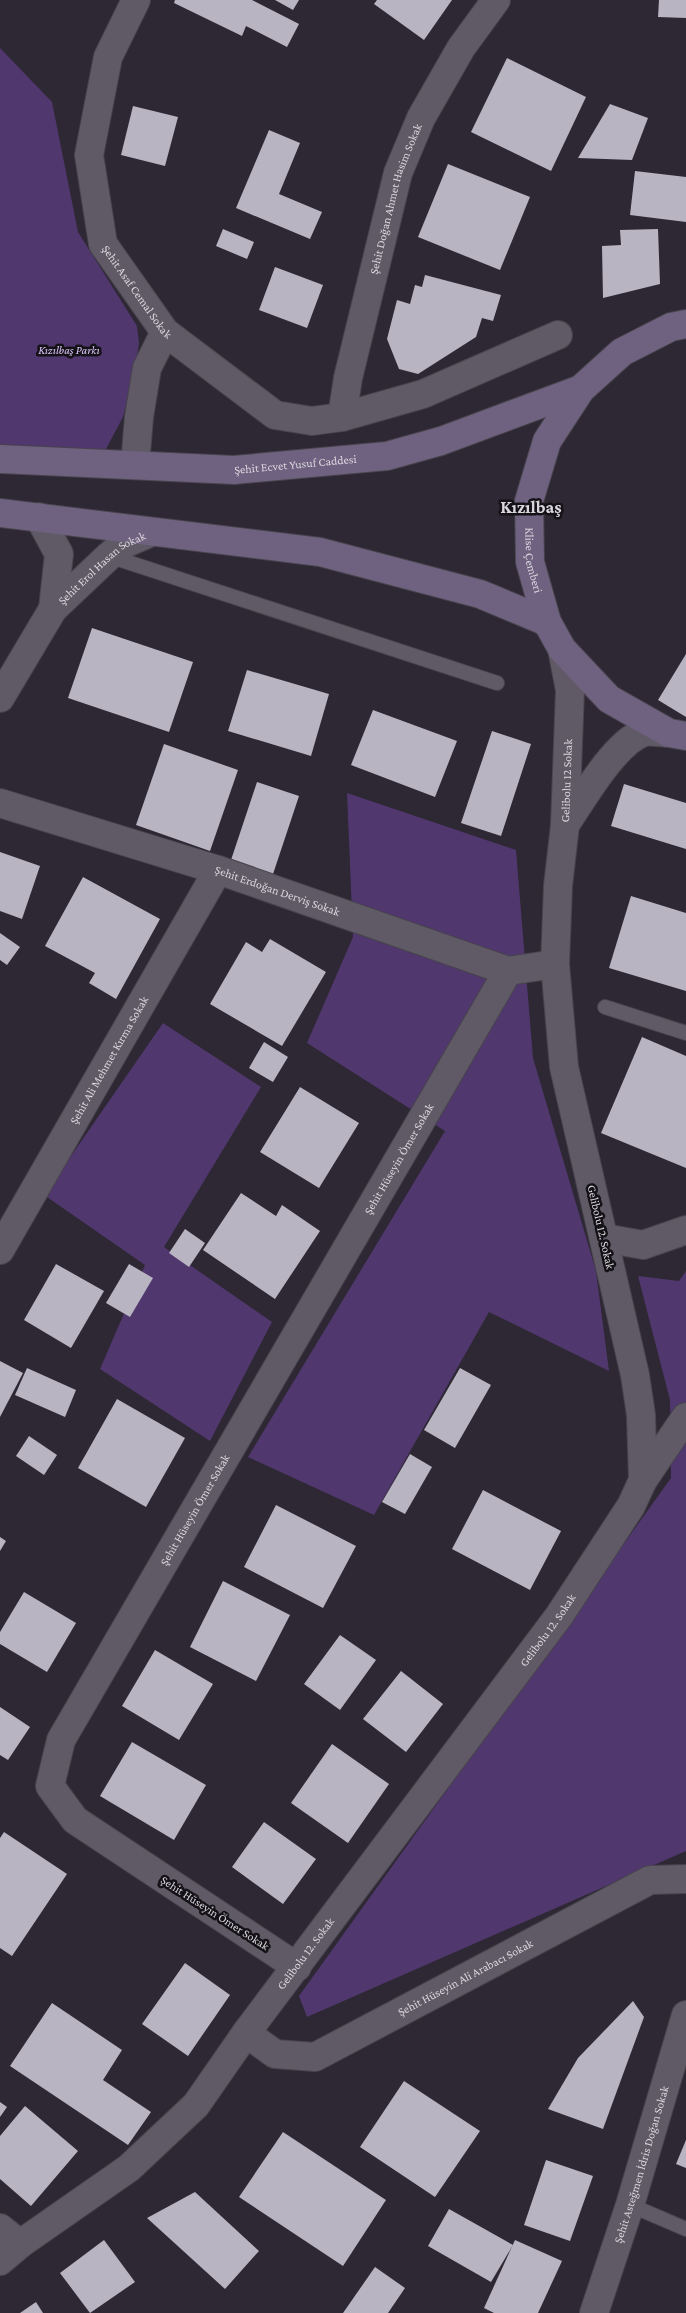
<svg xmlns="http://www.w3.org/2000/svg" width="686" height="2313" viewBox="0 0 686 2313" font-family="'Crimson Pro',serif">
	<rect width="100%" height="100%" fill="#2d2833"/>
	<g fill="#50376d">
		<path d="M0 48 52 102 78 232 137 326 139 343 135 371 123 417 106 449 89 464 0 470Z"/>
		<path d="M347 793 516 850 533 1058 596 1271 609 1371 489 1312 374 1515 248 1457 445 1131 307 1043 353 937Z"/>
		<path d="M163 1023 261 1087 164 1247 272 1322 210 1441 100 1369 145 1265 44 1195Z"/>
		<path d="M686 1271V1851L307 2017 299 1996 671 1478 670 1400 638 1276 679 1281Z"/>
	</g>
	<g fill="#b9b4c2">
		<path d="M175 0H252L299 24 287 47 246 26 242 36 174 3Z"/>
		<path d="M275 0H299L293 10Z"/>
		<path d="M377 0H452L424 40 374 4Z"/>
		<path d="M659 0H686V18L658 17Z"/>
		<path d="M507 58 586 97 551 171 471 132Z"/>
		<path d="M610 104 648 118 632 160 578 158Z"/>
		<path d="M133 106 178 117 165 166 121 155Z"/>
		<path d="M269 130 300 143 279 194 322 212 310 239 236 208Z"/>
		<path d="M448 164 530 197 500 270 418 237Z"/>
		<path d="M635 171 686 177V222L630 215Z"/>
		<path d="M223 229 254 242 247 259 216 246Z"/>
		<path d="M658 229 660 284 603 298 602 246 621 245 620 230Z"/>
		<path d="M275 267 323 285 307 328 259 310Z"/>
		<path d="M425 275 501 295 493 321 482 318 476 337 418 374 399 369 387 339 397 300 410 304 415 285 422 287Z"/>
		<path d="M92 628 193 662 169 732 68 698Z"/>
		<path d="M686 654V717L658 700Z"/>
		<path d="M247 670 329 694 311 756 228 731Z"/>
		<path d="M373 710 457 741 435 797 351 765Z"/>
		<path d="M492 731 531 744 501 836 461 823Z"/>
		<path d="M164 744 238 770 210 851 136 825Z"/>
		<path d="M257 782 299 796 272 877 230 863Z"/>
		<path d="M624 784 686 803V849L611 826Z"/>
		<path d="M0 852 40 866 22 919 0 911Z"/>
		<path d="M83 877 160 919 116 999 89 983 95 973 45 946Z"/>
		<path d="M631 896 686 913V991L609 968Z"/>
		<path d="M0 933 20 947 7 965 0 960Z"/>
		<path d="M270 939 326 972 282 1046 210 1004 246 942 262 952Z"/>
		<path d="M642 1037 686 1056V1168L601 1133Z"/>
		<path d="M264 1042 288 1057 273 1082 249 1068Z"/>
		<path d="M300 1087 359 1123 319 1188 260 1152Z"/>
		<path d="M241 1193 276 1216 282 1205 320 1231 275 1299 203 1250Z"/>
		<path d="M185 1229 205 1243 189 1267 169 1253Z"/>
		<path d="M56 1264 104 1291 71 1348 24 1320Z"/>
		<path d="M129 1264 153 1278 130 1317 106 1303Z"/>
		<path d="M0 1361 23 1373 0 1417Z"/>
		<path d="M27 1368 76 1390 65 1417 15 1395Z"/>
		<path d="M460 1368 491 1385 455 1448 424 1430Z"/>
		<path d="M117 1399 185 1438 146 1507 78 1468Z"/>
		<path d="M29 1436 57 1455 44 1475 16 1456Z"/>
		<path d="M410 1454 432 1467 405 1514 382 1502Z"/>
		<path d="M483 1490 561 1531 530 1590 452 1549Z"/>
		<path d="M276 1505 356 1546 323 1608 244 1567Z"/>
		<path d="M0 1537 6 1541 0 1551Z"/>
		<path d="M223 1581 290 1615 256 1681 190 1647Z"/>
		<path d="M24 1592 76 1623 47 1672 0 1644V1632Z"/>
		<path d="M340 1635 376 1660 340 1710 304 1684Z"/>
		<path d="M155 1650 213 1684 179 1740 122 1706Z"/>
		<path d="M401 1671 443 1704 406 1752 363 1719Z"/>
		<path d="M0 1707 30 1727 8 1760 0 1755Z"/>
		<path d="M132 1742 206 1785 174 1840 100 1796Z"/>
		<path d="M332 1744 389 1784 348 1843 291 1803Z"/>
		<path d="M264 1822 316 1859 283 1904 232 1867Z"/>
		<path d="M4 1832 67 1874 12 1956 0 1948V1838Z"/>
		<path d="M185 1963 230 1995 188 2056 142 2024Z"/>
		<path d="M633 2001 644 2017 603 2129 548 2109 578 2058Z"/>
		<path d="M52 2003 122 2050 103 2080 151 2112 128 2145 10 2066Z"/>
		<path d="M404 2081 480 2131 435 2197 360 2147Z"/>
		<path d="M0 2102 7 2107 0 2117Z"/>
		<path d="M25 2106 78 2151 31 2206 0 2179V2136Z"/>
		<path d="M283 2132 386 2200 343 2266 239 2197Z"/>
		<path d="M686 2140V2168L676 2164Z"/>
		<path d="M546 2160 593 2176 570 2241 524 2225Z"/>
		<path d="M195 2192 259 2251 225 2289 147 2218Z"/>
		<path d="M449 2209 513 2245 491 2282 428 2246Z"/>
		<path d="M104 2240 135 2282 90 2313 60 2273Z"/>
		<path d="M515 2240 562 2261 538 2313H494L484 2308Z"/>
		<path d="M375 2267 405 2288 388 2313H343Z"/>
		<path d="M36 2302 43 2313H20Z"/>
	</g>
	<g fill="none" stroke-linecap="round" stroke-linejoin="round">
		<g stroke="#48444d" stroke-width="16">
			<g id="service">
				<path d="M109 556 497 683"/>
				<path d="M605 1007 686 1033"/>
				<path d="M630 2205 686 2229"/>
			</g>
		</g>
		<g stroke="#48444d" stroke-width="30">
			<g id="minor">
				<path id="s1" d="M136 0 108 57 89 155 103 244 165 332 275 415 312 421 342 417 423 394 558 335"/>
				<path id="s2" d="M342 417 348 378 398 173 421 118 461 48 496 0"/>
				<path d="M135 465 139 417 147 368 165 332"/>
				<path d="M39 517 59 554 53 609"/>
				<path id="s3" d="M0 698 53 609 109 556 122 545 152 532"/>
				<path id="s4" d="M0 803 218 870 508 971 555 964"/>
				<path d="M604 1238 643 1245 686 1230"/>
				<path id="s5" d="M0 1250 218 870"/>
				<path d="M643 1480 686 1417"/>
				<path id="s6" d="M297 1967 75 1820 50 1786 61 1740 508 971"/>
				<path id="s7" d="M246 2033 275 2054 315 2057 650 1880 686 1879"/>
				<path d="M0 2228 20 2244"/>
				<path id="s8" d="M594 2313 630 2205 686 2015"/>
			</g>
		</g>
		<g stroke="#48444d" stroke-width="30">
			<g id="tertiary">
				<path d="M565 825C582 800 614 744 642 733 649 730 661 733 669 733"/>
				<path id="s9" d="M0 2261 20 2244 129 2168 196 2105 246 2033 559 1616 631 1506 643 1480 641 1415 635 1375 564 1067 555 964 558 886 565 825 570 690 562 649"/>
			</g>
		</g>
		<g stroke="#48444d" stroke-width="30">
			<g id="secondary">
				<path id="s10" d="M686 324 671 327 622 352 581 389 547 441 529 501 530 562 547 622 562 649 609 699 669 733 686 736"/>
				<path id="s11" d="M0 459 234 470 387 456 441 441 581 389"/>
				<path d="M0 513 320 552 480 594 547 622"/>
			</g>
		</g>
		<use href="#service" stroke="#5f5a66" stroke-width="14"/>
		<use href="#minor" stroke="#5f5a66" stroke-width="28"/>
		<use href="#tertiary" stroke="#5f5a66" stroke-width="28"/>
		<use href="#secondary" stroke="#6f6280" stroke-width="28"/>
	</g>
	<g text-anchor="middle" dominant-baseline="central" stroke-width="5" stroke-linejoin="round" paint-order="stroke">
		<g font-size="12" fill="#d9d6dd" stroke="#141217">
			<text stroke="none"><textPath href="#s2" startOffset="225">Şehit Doğan Ahmet Hasim Sokak</textPath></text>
			<text stroke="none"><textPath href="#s1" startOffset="312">Şehit Asaf Cemal Sokak</textPath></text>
			<text stroke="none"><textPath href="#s11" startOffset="296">Şehit Ecvet Yusuf Caddesi</textPath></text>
			<text stroke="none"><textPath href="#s10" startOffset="310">Klise Çemberi</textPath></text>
			<text stroke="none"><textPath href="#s3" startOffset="168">Şehit Erol Hasan Sokak</textPath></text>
			<text stroke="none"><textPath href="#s9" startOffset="1729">Gelibolu 12 Sokak</textPath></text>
			<text stroke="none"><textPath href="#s4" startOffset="291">Şehit Erdoğan Derviş Sokak</textPath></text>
			<text stroke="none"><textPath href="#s5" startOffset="219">Şehit Ali Mehmet Kırma Sokak</textPath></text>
			<text stroke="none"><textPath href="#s6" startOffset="1028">Şehit Hüseyin Ömer Sokak</textPath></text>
			<text transform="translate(601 1227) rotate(77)">Gelibolu 12. Sokak</text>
			<text stroke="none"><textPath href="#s6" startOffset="622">Şehit Hüseyin Ömer Sokak</textPath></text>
			<text stroke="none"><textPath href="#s9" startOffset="842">Gelibolu 12. Sokak</textPath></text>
			<text transform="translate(215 1913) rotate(33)">Şehit Hüseyin Ömer Sokak</text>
			<text stroke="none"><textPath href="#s9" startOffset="438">Gelibolu 12. Sokak</textPath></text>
			<text stroke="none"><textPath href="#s7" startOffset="246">Şehit Hüseyin Ali Arabacı Sokak</textPath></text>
			<text stroke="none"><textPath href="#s8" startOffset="156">Şehit Asteğmen İdris Doğan Sokak</textPath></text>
		</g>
		<g font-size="12" font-style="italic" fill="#dbc5fa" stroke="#141217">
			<text x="69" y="350">Kızılbaş Parkı</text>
		</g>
		<g font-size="18" font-weight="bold" fill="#d9d6dd" stroke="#141217">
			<text x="531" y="507">Kızılbaş</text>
		</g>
	</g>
</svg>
